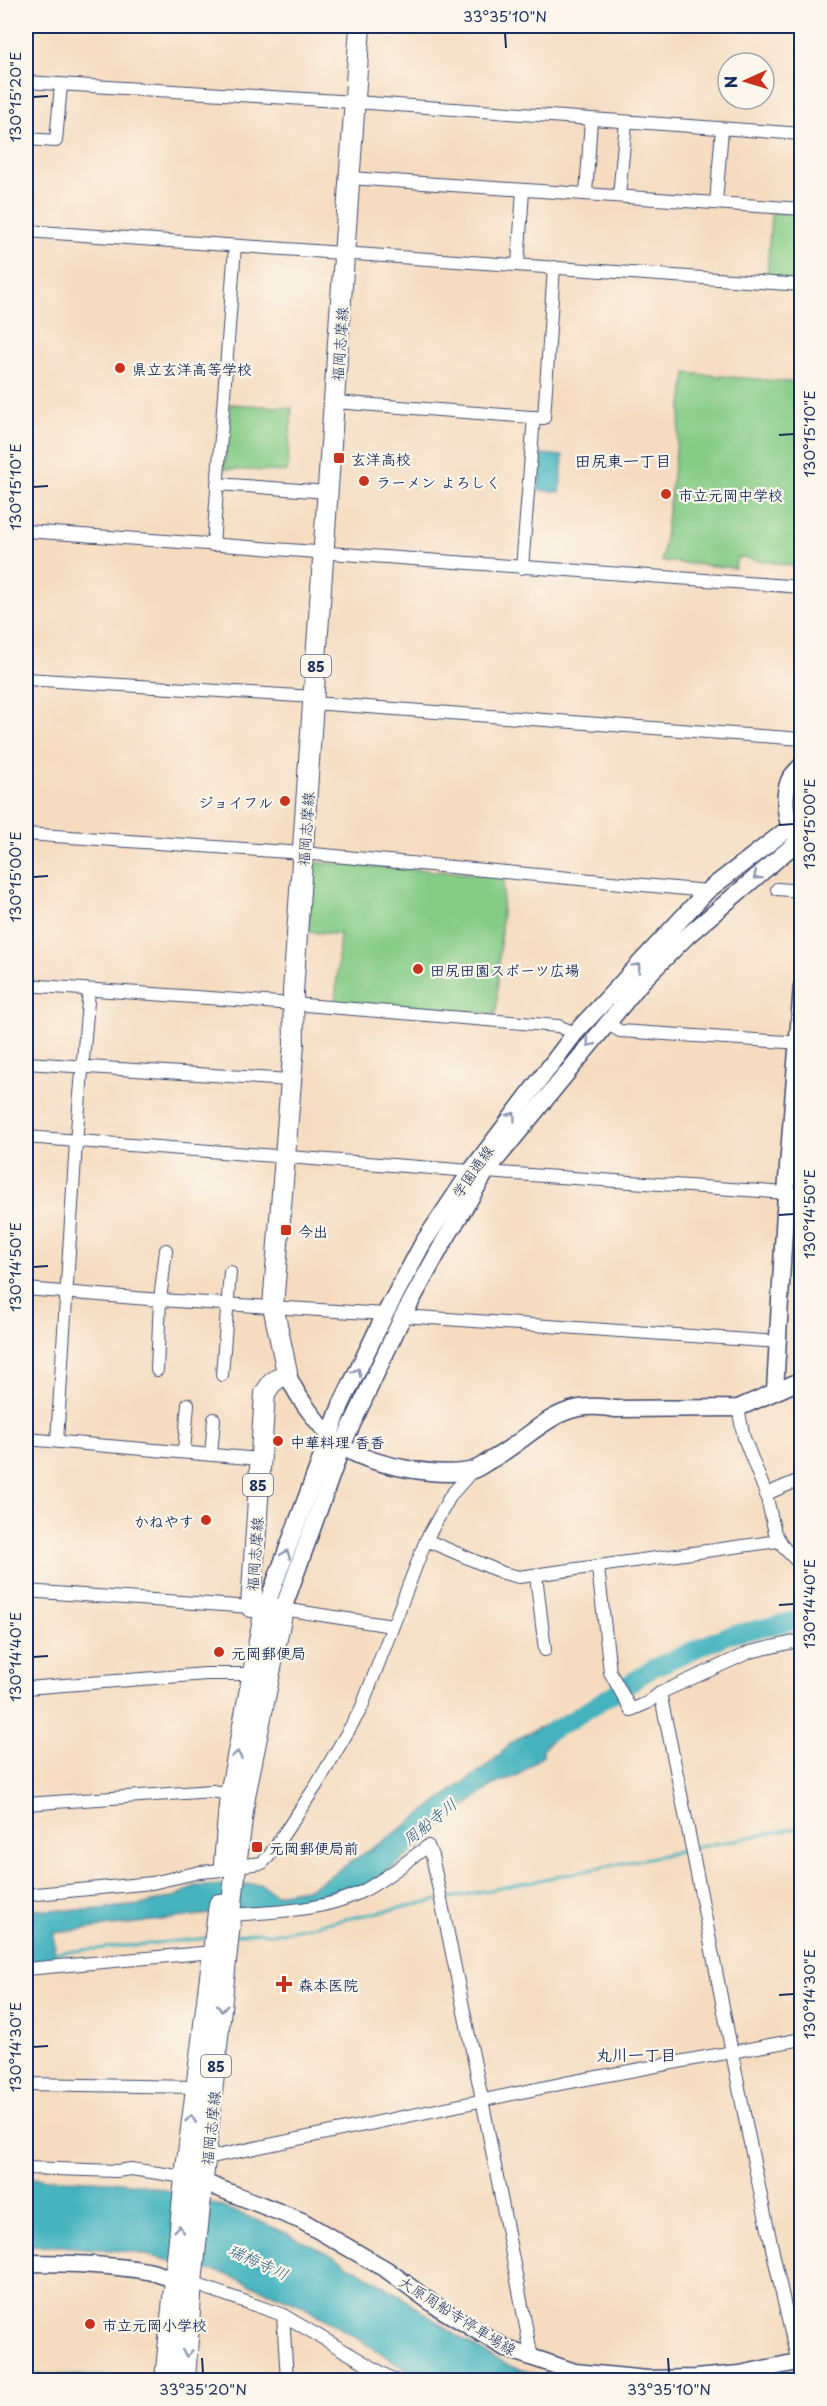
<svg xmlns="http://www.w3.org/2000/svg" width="827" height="2406" viewBox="0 0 827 2406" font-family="'Playpen Sans','Klee One',sans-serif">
	<rect width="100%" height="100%" fill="#fbf7ec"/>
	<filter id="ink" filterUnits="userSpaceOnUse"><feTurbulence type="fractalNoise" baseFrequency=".0167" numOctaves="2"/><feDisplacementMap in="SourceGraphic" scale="12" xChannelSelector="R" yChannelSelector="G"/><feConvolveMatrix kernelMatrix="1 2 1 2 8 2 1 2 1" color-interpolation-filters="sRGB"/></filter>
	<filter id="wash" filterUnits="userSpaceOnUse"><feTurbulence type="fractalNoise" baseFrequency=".008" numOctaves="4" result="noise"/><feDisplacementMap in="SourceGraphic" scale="24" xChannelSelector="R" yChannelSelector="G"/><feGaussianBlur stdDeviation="1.35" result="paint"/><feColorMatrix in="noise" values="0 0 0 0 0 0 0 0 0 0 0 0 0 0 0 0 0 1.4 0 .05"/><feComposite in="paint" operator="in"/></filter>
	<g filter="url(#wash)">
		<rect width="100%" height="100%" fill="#f5dcc1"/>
		<g fill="#85cb86" stroke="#507d72" stroke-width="1.5">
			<path d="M774 212 801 214V282L769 279 767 276 771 215Z"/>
			<path d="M686 373 801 383V567L737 557 735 568 662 561Z"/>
			<path d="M230 404 292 408 287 472 224 469Z"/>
			<path d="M313 862 504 876 496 1014 335 1004 340 934 308 932Z"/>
			<path d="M38 2374 122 2377V2380H38Z"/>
		</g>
		<g fill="#44b3be" stroke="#30718e" stroke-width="1.5">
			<path d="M541 454 563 456 560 492 538 490Z"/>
			<path d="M567 1716 576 1723 556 1735 543 1749V1755L518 1775 493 1785 438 1827 417 1848 388 1871 357 1890 324 1900 54 1933 55 1964H26V1910H89L141 1905 177 1896 196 1886 261 1884 275 1894 311 1888 391 1836 493 1761 512 1742 534 1730Z"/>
			<path d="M26 2178C69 2180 115 2178 157 2188 235 2206 306 2239 375 2280 419 2306 458 2341 505 2364 521 2371 540 2375 557 2380H420L385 2355 304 2306 223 2273 133 2252 62 2246 26 2245Z"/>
		</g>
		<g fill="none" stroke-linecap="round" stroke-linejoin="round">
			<g stroke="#44b3be" stroke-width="3">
				<path d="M694 1848 802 1827"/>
				<path d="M445 1899 688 1850"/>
				<path d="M235 1935 260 1932 272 1934 438 1900"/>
				<path d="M53 1953 208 1938"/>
			</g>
			<path stroke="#44b3be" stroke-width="18" d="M551 1731 570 1721 655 1667 725 1636 802 1619"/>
		</g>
	</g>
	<g filter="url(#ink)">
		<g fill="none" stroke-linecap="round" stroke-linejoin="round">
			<g stroke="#3c496d" stroke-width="14">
				<g id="street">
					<path d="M26 82 355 102 802 134"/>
					<path d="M26 139 56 141 61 85"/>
					<path d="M350 178 802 209"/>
					<path d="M586 194 591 119"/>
					<path d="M619 196 626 122"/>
					<path d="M716 203 722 129"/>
					<path d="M26 231 802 285"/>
					<path d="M518 265 523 190"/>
					<path d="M335 402 544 418 554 267"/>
					<path d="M217 484 328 492"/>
					<path d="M26 531 802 587"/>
					<path d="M213 545 235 246"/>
					<path d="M522 568 534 417"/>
					<path d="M26 679 314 697"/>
					<path d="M313 703 802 739"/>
					<path d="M26 834 303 853 707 891"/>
					<path d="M777 889 802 891"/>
					<path d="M26 985 293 1004 558 1026 575 1033"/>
					<path d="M606 1023 620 1031 802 1043"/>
					<path d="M26 1063 290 1080"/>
					<path d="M26 1137 471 1171"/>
					<path d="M486 1172 802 1194"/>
					<path d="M26 1289 160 1300 385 1314"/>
					<path d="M403 1316 779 1342"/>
					<path d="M157 1370 160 1300 166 1250"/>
					<path d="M222 1375 230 1272"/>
					<path d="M738 1408 744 1438 766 1494 775 1533 785 1549 802 1566"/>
					<path d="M26 1439 260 1459"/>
					<path d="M57 1441 76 1142 89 990"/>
					<path d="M184 1452 188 1404"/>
					<path d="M211 1455 214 1419"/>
					<path d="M766 1494 802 1479"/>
					<path d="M426 1540 503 1573 519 1577 778 1541"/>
					<path d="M598 1568 610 1672 631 1710 647 1703 660 1693 750 1652 802 1640"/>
					<path d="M536 1575 545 1650"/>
					<path d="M26 1591 251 1607"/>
					<path d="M283 1609 392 1626"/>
					<path d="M26 1688 206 1674H252"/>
					<path d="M660 1693C709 1921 747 2152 802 2379"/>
					<path d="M26 1804 212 1791 236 1795"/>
					<path d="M236 1866 262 1863 269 1856 316 1786 361 1709 426 1540 451 1495 473 1470"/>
					<path d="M26 1895 152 1883 200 1872 223 1870"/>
					<path d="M231 1915C273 1912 325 1911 363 1891 386 1879 407 1861 428 1846L432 1856 482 2099 532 2358"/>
					<path d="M26 1969 213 1952"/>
					<path d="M26 2084 195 2087 201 2090"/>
					<path d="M207 2158 565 2083 802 2039"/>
					<path d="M26 2168 117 2171 131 2169 185 2177"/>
					<path d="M192 2283 283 2315 394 2380"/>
					<path d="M283 2315 287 2380"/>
				</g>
			</g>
			<g stroke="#3c496d" stroke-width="19">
				<g id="secondary">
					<path d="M794 834C785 821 783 796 789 781 791 775 798 770 802 765"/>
					<path d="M287 1372C294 1394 323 1432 341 1445 366 1465 442 1479 473 1470 479 1468 484 1464 489 1461 536 1436 555 1397 615 1409L738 1408 802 1380"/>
					<path d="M775 1391 786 1193 802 986"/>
					<path d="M265 1609 341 1405 385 1314 423 1243 471 1171 575 1033 707 891 802 818"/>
					<path d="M283 1609 342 1446 403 1316 442 1245 486 1172 643 980 687 936 802 838"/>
					<path d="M203 2182 302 2221 387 2270 436 2306 507 2349 575 2372 647 2379 695 2378 740 2374 802 2361"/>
					<path d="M26 2263C66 2263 107 2264 147 2271 161 2274 173 2280 187 2282"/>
				</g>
			</g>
			<g stroke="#3c496d" stroke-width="22">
				<g id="primary">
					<path d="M224 1863 230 1794 265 1609"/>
					<path d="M165 2380 185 2177 219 1904"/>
					<path d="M185 2380 192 2283 236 1866 245 1796 283 1609 251 1607 252 1591 265 1393 272 1383 287 1372 273 1306 294 1044 293 992 360 26"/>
				</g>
			</g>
			<use href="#street" stroke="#fff" stroke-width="12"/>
			<use href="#secondary" stroke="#fff" stroke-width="16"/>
			<use href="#primary" stroke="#fff" stroke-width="20"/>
		</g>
		<defs><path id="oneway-chevron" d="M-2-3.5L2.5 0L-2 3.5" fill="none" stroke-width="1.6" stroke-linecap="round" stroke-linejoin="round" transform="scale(1.5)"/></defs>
		<g stroke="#8d97ae">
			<use href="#oneway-chevron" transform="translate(757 876) rotate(140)"/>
			<use href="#oneway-chevron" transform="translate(637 967) rotate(-47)"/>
			<use href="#oneway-chevron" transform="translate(590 1043) rotate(129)"/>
			<use href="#oneway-chevron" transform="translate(512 1116) rotate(-53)"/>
			<use href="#oneway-chevron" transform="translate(357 1372) rotate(-64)"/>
			<use href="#oneway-chevron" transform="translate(286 1554) rotate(-69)"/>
			<use href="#oneway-chevron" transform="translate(237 1755) rotate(-80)"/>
			<use href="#oneway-chevron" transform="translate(222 2008) rotate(95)"/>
			<use href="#oneway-chevron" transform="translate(191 2119) rotate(-84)"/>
			<use href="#oneway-chevron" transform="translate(179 2229) rotate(-84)"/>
			<use href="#oneway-chevron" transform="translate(187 2353) rotate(94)"/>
		</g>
	</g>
	<path fill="none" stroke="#1b2f5e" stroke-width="2" d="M505 33 506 48M33 97 48 96M779 435 794 434M33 487 48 486M779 825 794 824M33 877 48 876M779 1215 794 1214M33 1267 48 1266M779 1605 794 1604M33 1657 48 1656M779 1995 794 1994M33 2047 48 2046M202 2358 203 2373M668 2358 669 2373"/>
	<g fill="#c8321e" stroke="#fbf7ec" stroke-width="2">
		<circle cx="120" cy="368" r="6"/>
		<rect x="333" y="452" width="12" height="12" rx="3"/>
		<circle cx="364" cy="481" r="6"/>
		<circle cx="666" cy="494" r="6"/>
		<circle cx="285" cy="801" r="6"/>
		<circle cx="418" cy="969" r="6"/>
		<rect x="280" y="1224" width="12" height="12" rx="3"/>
		<circle cx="278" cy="1441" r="6"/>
		<circle cx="206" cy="1520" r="6"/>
		<circle cx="219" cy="1652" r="6"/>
		<rect x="251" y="1841" width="12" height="12" rx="3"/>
		<path d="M281 1975h6v6h6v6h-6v6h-6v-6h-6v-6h6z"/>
		<circle cx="90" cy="2324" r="6"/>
	</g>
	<g text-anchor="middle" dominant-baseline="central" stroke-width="4.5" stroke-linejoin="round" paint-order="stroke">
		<g fill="#fbf7ec" stroke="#5e6b89" stroke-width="1.5">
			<rect x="301" y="655" width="30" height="22" rx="4.5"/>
			<rect x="243" y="1474" width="30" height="22" rx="4.5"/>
			<rect x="201" y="2055" width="30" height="22" rx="4.5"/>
		</g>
		<g font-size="14" font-weight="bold" fill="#1b2f5e">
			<text x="316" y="666">85</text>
			<text x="258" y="1485">85</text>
			<text x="216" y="2066">85</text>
		</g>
		<g font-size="15" fill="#1b2f5e" stroke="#fbf7ec">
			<text transform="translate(339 344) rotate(-86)">福岡志摩線</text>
			<text transform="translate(305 829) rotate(-86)">福岡志摩線</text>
			<text transform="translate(472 1171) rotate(-55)">学園通線</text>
			<text transform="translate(254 1554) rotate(-86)">福岡志摩線</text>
			<text transform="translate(210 2128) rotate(-84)">福岡志摩線</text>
			<text transform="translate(458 2315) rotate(32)">大原周船寺停車場線</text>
		</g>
		<g font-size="15" font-weight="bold" fill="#1b2f5e" stroke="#fbf7ec" text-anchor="start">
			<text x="132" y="368">県立玄洋高等学校</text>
			<text x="351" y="458">玄洋高校</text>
			<text x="376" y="481">ラーメン よろしく</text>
			<text x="678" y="494">市立元岡中学校</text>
			<text x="273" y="801" text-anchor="end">ジョイフル</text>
			<text x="430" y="969">田尻田園スポーツ広場</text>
			<text x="298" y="1230">今出</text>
			<text x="290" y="1441">中華料理 香香</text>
			<text x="194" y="1520" text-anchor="end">かねやす</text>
			<text x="231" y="1652">元岡郵便局</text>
			<text x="269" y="1847">元岡郵便局前</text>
			<text x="298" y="1984">森本医院</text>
			<text x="102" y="2324">市立元岡小学校</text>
		</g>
		<g font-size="16" font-weight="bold" fill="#1b2f5e" stroke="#fbf7ec">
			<text x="623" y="460">田尻東一丁目</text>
			<text x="636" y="2054">丸川一丁目</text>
		</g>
		<g font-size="16" font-style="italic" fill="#295d80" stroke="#fbf7ec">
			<text transform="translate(429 1821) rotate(-39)">周船寺川</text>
			<text transform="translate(259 2261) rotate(25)">瑞梅寺川</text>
		</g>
	</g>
	<rect width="827" height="2406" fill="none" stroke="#fbf7ec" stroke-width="66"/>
	<g transform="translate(746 81) rotate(266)"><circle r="28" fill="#fbf7ec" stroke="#a1a7b3" stroke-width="1.5"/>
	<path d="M0-4.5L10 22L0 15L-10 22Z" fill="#c8321e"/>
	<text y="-9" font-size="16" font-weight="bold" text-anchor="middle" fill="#1b2f5e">N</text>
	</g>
	<rect x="33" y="33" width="761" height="2340" fill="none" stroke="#1b2f5e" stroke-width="2"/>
	<g font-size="15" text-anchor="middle" fill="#1b2f5e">
		<text x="505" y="22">33°35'10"N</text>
		<text transform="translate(16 97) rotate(-90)" y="5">130°15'20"E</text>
		<text transform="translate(810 434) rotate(-90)" y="5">130°15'10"E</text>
		<text transform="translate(16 487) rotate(-90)" y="5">130°15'10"E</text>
		<text transform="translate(810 824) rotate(-90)" y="5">130°15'00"E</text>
		<text transform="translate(16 877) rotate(-90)" y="5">130°15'00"E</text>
		<text transform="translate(810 1214) rotate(-90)" y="5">130°14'50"E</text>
		<text transform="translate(16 1267) rotate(-90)" y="5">130°14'50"E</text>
		<text transform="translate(810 1604) rotate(-90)" y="5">130°14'40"E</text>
		<text transform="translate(16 1657) rotate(-90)" y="5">130°14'40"E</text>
		<text transform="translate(810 1994) rotate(-90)" y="5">130°14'30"E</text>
		<text transform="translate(16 2047) rotate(-90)" y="5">130°14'30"E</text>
		<text x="203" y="2395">33°35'20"N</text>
		<text x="669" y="2395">33°35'10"N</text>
	</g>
</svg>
